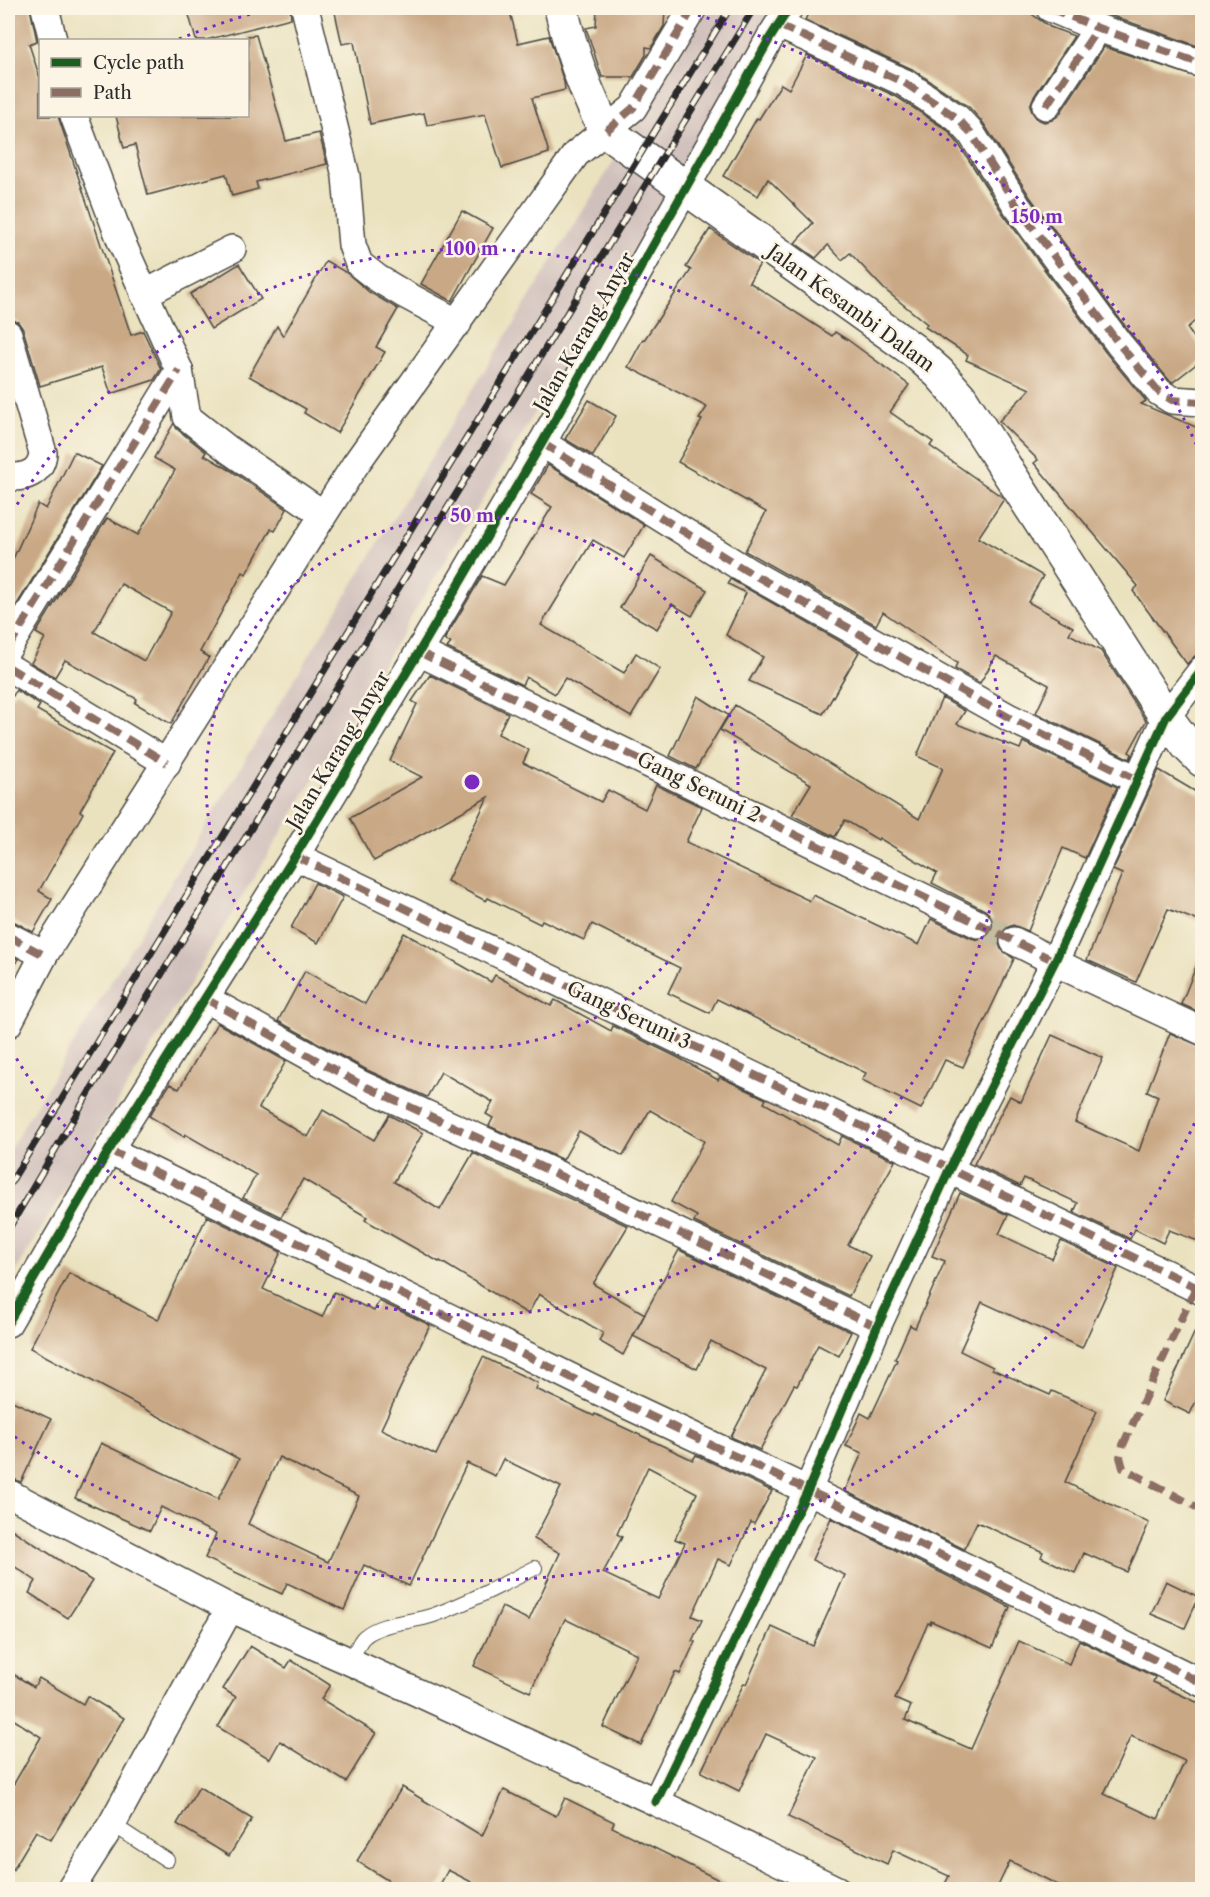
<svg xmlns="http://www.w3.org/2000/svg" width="1210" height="1897" viewBox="0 0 1210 1897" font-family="'Libre Caslon Text',serif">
	<rect width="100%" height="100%" fill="#fcf5e5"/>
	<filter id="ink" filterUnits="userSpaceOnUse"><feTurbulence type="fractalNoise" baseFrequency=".0167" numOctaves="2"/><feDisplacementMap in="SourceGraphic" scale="12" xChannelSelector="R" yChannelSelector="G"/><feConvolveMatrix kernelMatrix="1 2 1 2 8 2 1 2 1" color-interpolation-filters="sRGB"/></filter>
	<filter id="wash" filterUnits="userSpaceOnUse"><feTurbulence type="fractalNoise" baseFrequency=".008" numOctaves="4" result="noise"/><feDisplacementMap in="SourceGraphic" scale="24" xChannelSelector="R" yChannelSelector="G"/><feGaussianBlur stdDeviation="1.35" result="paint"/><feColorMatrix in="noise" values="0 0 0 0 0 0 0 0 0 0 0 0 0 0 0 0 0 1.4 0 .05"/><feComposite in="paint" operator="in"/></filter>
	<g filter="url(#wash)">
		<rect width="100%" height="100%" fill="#eae2bf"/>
		<path fill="#d0c0bc" d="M708 8H776L687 154 660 206 8 1284V1152L273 714Z"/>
		<g id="blocks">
			<g fill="#c9a885" fill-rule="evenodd">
				<path d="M8 8H30L37 41 29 44 40 78V116H58L131 335 143 331 161 369 154 380 111 394 102 367 40 386 23 329 18 322 8 319Z"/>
				<path d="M187 8H290L291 18 206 40H196Z"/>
				<path d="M334 8H509L518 43 549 36 564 82 565 90 532 98 549 153 502 168 485 114 427 125 424 113 370 124 354 42 342 44Z"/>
				<path d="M597 8H665L664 26 651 48 646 47V55L633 77H602L586 28 596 26Z"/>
				<path d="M811 8H1023L1050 27 1074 36 1033 98 1030 106 1032 112 1037 119 1044 122 1052 120 1059 115 1104 47 1203 79V314L1187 328 1203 351V359L1173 382 1169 380 1131 334 1030 197 984 124 969 107 912 69 805 20Z"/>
				<path d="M1093 8H1203V48L1104 13Z"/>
				<path d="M256 35 286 141 319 133 327 164 256 182 258 189 232 196 226 174 148 195 135 145 124 148 116 116H248V36Z"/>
				<path d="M807 55 897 97 947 130 958 143 1004 215 1106 353 1146 401 1141 404 1203 430V655L1195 656 1187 664 1133 591 1138 586 1034 463 1038 460 999 421 1030 389 966 360 968 355 925 327 927 324 884 289 850 253 842 260 828 245 816 258 795 243 813 223 768 179 758 196 723 176 757 118 759 119 781 84 789 89Z"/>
				<path d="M462 211 493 228 452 301 421 284Z"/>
				<path d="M710 229 760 264 749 282 832 336 835 332 848 340 909 385 890 412 933 442 930 446 1002 497 1004 499 978 538 1043 576 1028 602 1073 627 1069 634 1101 651 1146 721 1129 752 1132 754 1130 759 1036 713 1049 685 996 656 980 683 955 669 957 663 883 612 876 625 745 551 766 512 678 462 702 420 699 419 707 407 628 367 643 339 644 340 691 270 686 267Z"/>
				<path d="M326 261 347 273 369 292 398 309 376 347 385 352 337 433 304 413 306 409 249 376 277 326 283 336Z"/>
				<path d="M239 264 261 299 211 329 190 294Z"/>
				<path d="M589 400 616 416 593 456 565 439Z"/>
				<path d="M174 423 177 429 206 452 204 455 230 470 287 509 275 531 271 529 246 574 243 572 200 652 209 657 171 724 135 703 137 699 65 660 55 677 31 663 45 638 36 633 107 518 138 535 175 470 154 458ZM121 584 171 612 144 661 94 632Z"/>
				<path d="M74 452 102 466 8 619V570L38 504 46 509Z"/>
				<path d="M548 465 644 525 624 558 593 540 541 625 624 673 636 653 660 669 631 717 565 678 555 694 526 677 522 685 447 648 451 643 444 640 482 576 504 585 552 507 531 494Z"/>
				<path d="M651 556 707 590 692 616 672 604 657 629 620 608Z"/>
				<path d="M730 579 859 652 823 714 749 681 763 657 726 635 746 593 728 584Z"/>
				<path d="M430 675 508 713 498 734 529 750 523 763 601 802 608 790 645 809 656 785 702 807 686 842 810 901 813 895 919 945 931 919 971 938 979 940 986 937 992 931 994 923 991 916 985 910 932 883 937 873 879 838 878 840 845 820 835 837 792 815 811 784 720 730 735 705 919 819 943 768 917 756 942 698 965 711 957 724 1020 749 1023 742 1117 787 1085 858 1063 848 1028 931 1013 925 1006 928 1000 933 998 941 1001 949 1014 959 963 1067 945 1060 921 1109 862 1080 866 1073 717 999 710 1013 668 993 680 968 592 924 584 940 542 920 540 924 488 898 486 901 447 881 488 797 374 861 350 818 422 777 390 761 417 704 412 701Z"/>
				<path d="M16 690 40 705 37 710 113 753 80 811 83 813 39 891 52 899 33 932 15 922 8 920V693L13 696Z"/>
				<path d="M698 696 728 715 696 769 670 756Z"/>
				<path d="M1159 770 1203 796V923L1168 909 1136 982 1087 960 1122 874 1113 870Z"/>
				<path d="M315 883 343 897 318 943 291 928Z"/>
				<path d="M404 933 491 982 495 975 551 1006 555 1000 611 1031 613 1026 679 1058 718 1080 720 1077 766 1099 764 1103 838 1145 842 1136 895 1161 848 1245 870 1256 849 1296 694 1222 697 1216 671 1202 704 1141 650 1110 623 1156 579 1131 563 1160 489 1126 493 1118 486 1114 493 1102 441 1072 427 1097 367 1070 278 1021 305 971 365 1004Z"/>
				<path d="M8 954 18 959 8 977Z"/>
				<path d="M1201 954 1203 955V1014L1181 1004Z"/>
				<path d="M217 1023 286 1061 259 1108 308 1137 323 1110 374 1140 389 1115 423 1133 394 1182 440 1210 473 1153 628 1226 593 1284 645 1314 623 1355 599 1341 603 1333 539 1294 528 1314 440 1261 439 1262 365 1220 367 1217 303 1179 281 1217 243 1198 256 1175 185 1134 184 1137 149 1116 170 1084 179 1089Z"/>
				<path d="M1170 1033 1203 1047V1243L1169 1230 1163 1243 1135 1229 1130 1239 1074 1212 1078 1203 1024 1178 1020 1186 974 1164 1010 1096 1021 1102 1052 1035 1103 1058 1075 1122 1139 1151 1158 1096 1147 1091Z"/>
				<path d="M960 1193 1008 1215 999 1234 1052 1259 1061 1241 1118 1268 1082 1348 982 1302 960 1351 993 1367 992 1369 1050 1395 1052 1391 1097 1411 1065 1482 1149 1523 1127 1572 1084 1553 1075 1573 1041 1557 1043 1552 977 1522 964 1549 845 1491 862 1453 846 1446 861 1413 870 1418 897 1360 895 1359 910 1325 915 1328 945 1261 932 1256Z"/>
				<path d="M207 1216 281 1252 263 1289 322 1317 334 1292 374 1311 379 1301 430 1325 381 1429 436 1455 483 1357 538 1383 536 1389 594 1416 595 1414 693 1460 696 1455 772 1491 754 1524 751 1522 731 1565 718 1559 692 1616 702 1620 692 1641 695 1642 680 1674 675 1672 641 1745 603 1727 637 1654 565 1619 530 1692 474 1666 502 1607 529 1620 560 1553 534 1539 561 1487 503 1459 495 1476 467 1463 409 1586 364 1565 344 1610 287 1583 282 1594 205 1558 216 1534 161 1507 150 1531 75 1498 101 1443 218 1499 239 1459 30 1348 69 1273 158 1320ZM279 1457 359 1496 328 1562 248 1524ZM648 1467 697 1493 675 1539 685 1543 658 1599 603 1573 622 1537 617 1534Z"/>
				<path d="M679 1250 851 1332 839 1356 818 1345 797 1386 794 1385 760 1450 731 1437 766 1370 711 1341 697 1369 633 1336Z"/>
				<path d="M1203 1314V1386L1190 1414 1163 1401Z"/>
				<path d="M8 1399 51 1419 21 1482 8 1477Z"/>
				<path d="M831 1518 1010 1607 992 1648 931 1621 930 1624 928 1623 895 1699 911 1706 905 1720 971 1749 1019 1641 1069 1664 1079 1640 1155 1677 1153 1682 1203 1705V1890H1068L1010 1861 996 1890H942L949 1876 893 1850 887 1864 788 1817 817 1757 766 1734 739 1791 701 1772 744 1683 746 1684 772 1627 813 1646 845 1575 812 1560ZM1131 1736 1185 1761 1158 1819 1104 1794Z"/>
				<path d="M8 1527 92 1581 68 1618 29 1593 36 1581 8 1562Z"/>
				<path d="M1166 1581 1199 1597 1185 1628 1151 1614Z"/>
				<path d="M250 1646 286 1668 291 1660 330 1685 321 1699 376 1733 346 1782 280 1741 270 1759 218 1727 236 1697 223 1689Z"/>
				<path d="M8 1671 34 1687 39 1678 83 1704 87 1696 124 1718 51 1840 36 1831 8 1878V1794L41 1737 8 1716Z"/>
				<path d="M199 1787 252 1819 229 1856 177 1824Z"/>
				<path d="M402 1787 482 1836 504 1790 556 1816 565 1798 614 1822 612 1827 739 1890H487L448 1870 437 1890H403L357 1861Z"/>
			</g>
		</g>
	</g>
	<g filter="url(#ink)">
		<use href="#blocks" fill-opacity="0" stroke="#484641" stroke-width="1.5"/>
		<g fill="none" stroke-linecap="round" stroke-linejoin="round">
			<path stroke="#c4bda1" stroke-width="27" stroke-dasharray="27 14" stroke-linecap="butt" d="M978 924 1014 941"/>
			<g stroke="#484641" stroke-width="16">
				<g id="service">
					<path d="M351 1662C355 1654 358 1642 364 1637 382 1621 412 1623 434 1615 469 1602 502 1585 535 1568"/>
					<path d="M112 1824 167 1860"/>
				</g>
			</g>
			<g stroke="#484641" stroke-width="30">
				<g id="minor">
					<path d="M45 8 53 40"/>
					<path d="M305 8 346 176 352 245 359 264 377 278 402 293 458 323"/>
					<path d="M1050 8 1098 28 1202 64"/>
					<path d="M779 25 905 83 957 118 971 133 1017 206 1071 279 1119 344 1159 392 1172 400 1202 402"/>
					<path d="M1046 106 1098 28"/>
					<path d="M74 116 121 241 179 370 187 417 229 450 323 514"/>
					<path d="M144 294 232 249"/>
					<path d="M8 334 43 453C41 473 25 478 8 477"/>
					<path d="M542 443 747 571 1010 718 1136 779"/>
					<path d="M8 648 179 370"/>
					<path d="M419 652 978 924"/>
					<path d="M8 667 167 763"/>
					<path d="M295 856 1202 1291"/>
					<path d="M8 936 44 955"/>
					<path d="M1014 941 1071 970 1202 1031"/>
					<path d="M204 998 360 1084 533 1163 877 1327"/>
					<path d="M8 1024 44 955 355 465 576 154 633 108 693 8"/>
					<path d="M109 1150 629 1406 837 1504 1202 1683"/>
					<path d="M8 1323 109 1150 295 856 419 652 542 443 770 38 789 8"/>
					<path d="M8 1493 230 1608 351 1662 656 1802 837 1890"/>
					<path d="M656 1802 808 1490 877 1327 950 1168 1055 961 1166 717 1202 670"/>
					<path d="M70 1890 112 1824 230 1608"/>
				</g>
			</g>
			<g stroke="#484641" stroke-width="36">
				<path id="tertiary" d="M561 8C571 51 585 92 606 131L913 350 939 373 960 397 1166 717 1187 745 1202 760"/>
			</g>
			<use href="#service" stroke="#fff" stroke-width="14"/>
			<use href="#minor" stroke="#fff" stroke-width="27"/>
			<use href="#tertiary" stroke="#fff" stroke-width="33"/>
			<g stroke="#2b2b2b" stroke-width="7">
				<g id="rail">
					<path d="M8 1187 730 8"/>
					<path d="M8 1230 87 1096 754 8"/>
				</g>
			</g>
			<use href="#rail" stroke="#fcf5e5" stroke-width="4.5" stroke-dasharray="14" stroke-linecap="butt"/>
			<g stroke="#8d6e63" stroke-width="8" stroke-dasharray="15 8" stroke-linecap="butt">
				<path d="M1050 8 1098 28 1202 64"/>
				<path d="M779 25 905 83 957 118 971 133 1017 206 1071 279 1119 344 1159 392 1172 400 1202 402"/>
				<path d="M1046 106 1098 28"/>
				<path d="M606 131 633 108 693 8"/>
				<path d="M542 443 747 571 1010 718 1136 779"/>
				<path d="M8 648 179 370"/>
				<path d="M419 652 1055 961"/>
				<path d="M8 667 167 763"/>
				<path d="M295 856 950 1168"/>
				<path d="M8 936 44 955"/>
				<path d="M204 998 360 1084 533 1163 877 1327"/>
				<path d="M109 1150 629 1406 837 1504 1202 1683"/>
				<path d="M958 1173 1202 1290"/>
				<path d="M1196 1287 1123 1445 1120 1457 1123 1468 1202 1510"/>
			</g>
			<g stroke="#fcf5e5" stroke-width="13">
				<g id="cycleway">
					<path d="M8 1323 109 1150 295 856 419 652 542 443 770 38 789 8"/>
					<path d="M656 1802 808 1490 877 1327 950 1168 1055 961 1166 717 1202 670"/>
				</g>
			</g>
			<use href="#cycleway" stroke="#1b5e20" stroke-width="9"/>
		</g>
	</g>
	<g fill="none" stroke="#7b2cbf" stroke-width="3" stroke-dasharray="3 6">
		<circle cx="472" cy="782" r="266"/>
		<path d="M8 520A533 533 0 1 1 8 1044"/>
		<path d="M1202 1107A799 799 0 0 1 8 1432M179 39A799 799 0 0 1 272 8M672 8A799 799 0 0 1 1202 457"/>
	</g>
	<g text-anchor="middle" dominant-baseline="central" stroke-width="5" stroke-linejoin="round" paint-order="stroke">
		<g font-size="20" fill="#2b2b2b" stroke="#fcf5e5">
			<text transform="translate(851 308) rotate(36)">Jalan Kesambi Dalam</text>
			<text transform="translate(584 332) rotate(-60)">Jalan Karang Anyar</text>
			<text transform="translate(338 750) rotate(-59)">Jalan Karang Anyar</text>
			<text transform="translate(699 787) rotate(26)">Gang Seruni 2</text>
			<text transform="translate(629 1015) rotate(25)">Gang Seruni 3</text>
		</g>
	</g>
	<circle cx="472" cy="782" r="9" fill="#7b2cbf" stroke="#fcf5e5" stroke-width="3"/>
	<g font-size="18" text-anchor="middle" font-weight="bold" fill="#7b2cbf" stroke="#fcf5e5" stroke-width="5" stroke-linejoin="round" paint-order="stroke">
		<text x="1037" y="223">150 m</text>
		<text x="472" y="255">100 m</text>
		<text x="472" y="522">50 m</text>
	</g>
	<rect width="1210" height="1897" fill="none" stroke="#fcf5e5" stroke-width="30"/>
	<rect x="39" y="39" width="210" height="78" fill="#fcf5e5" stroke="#a8a49b" stroke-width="1.5"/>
	<rect x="51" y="58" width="30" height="9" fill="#1b5e20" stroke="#a8a49b" stroke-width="1.5"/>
	<text x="93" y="69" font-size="18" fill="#2b2b2b">Cycle path</text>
	<rect x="51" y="88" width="30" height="9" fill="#8d6e63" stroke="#a8a49b" stroke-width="1.5"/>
	<text x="93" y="99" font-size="18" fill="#2b2b2b">Path</text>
</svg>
